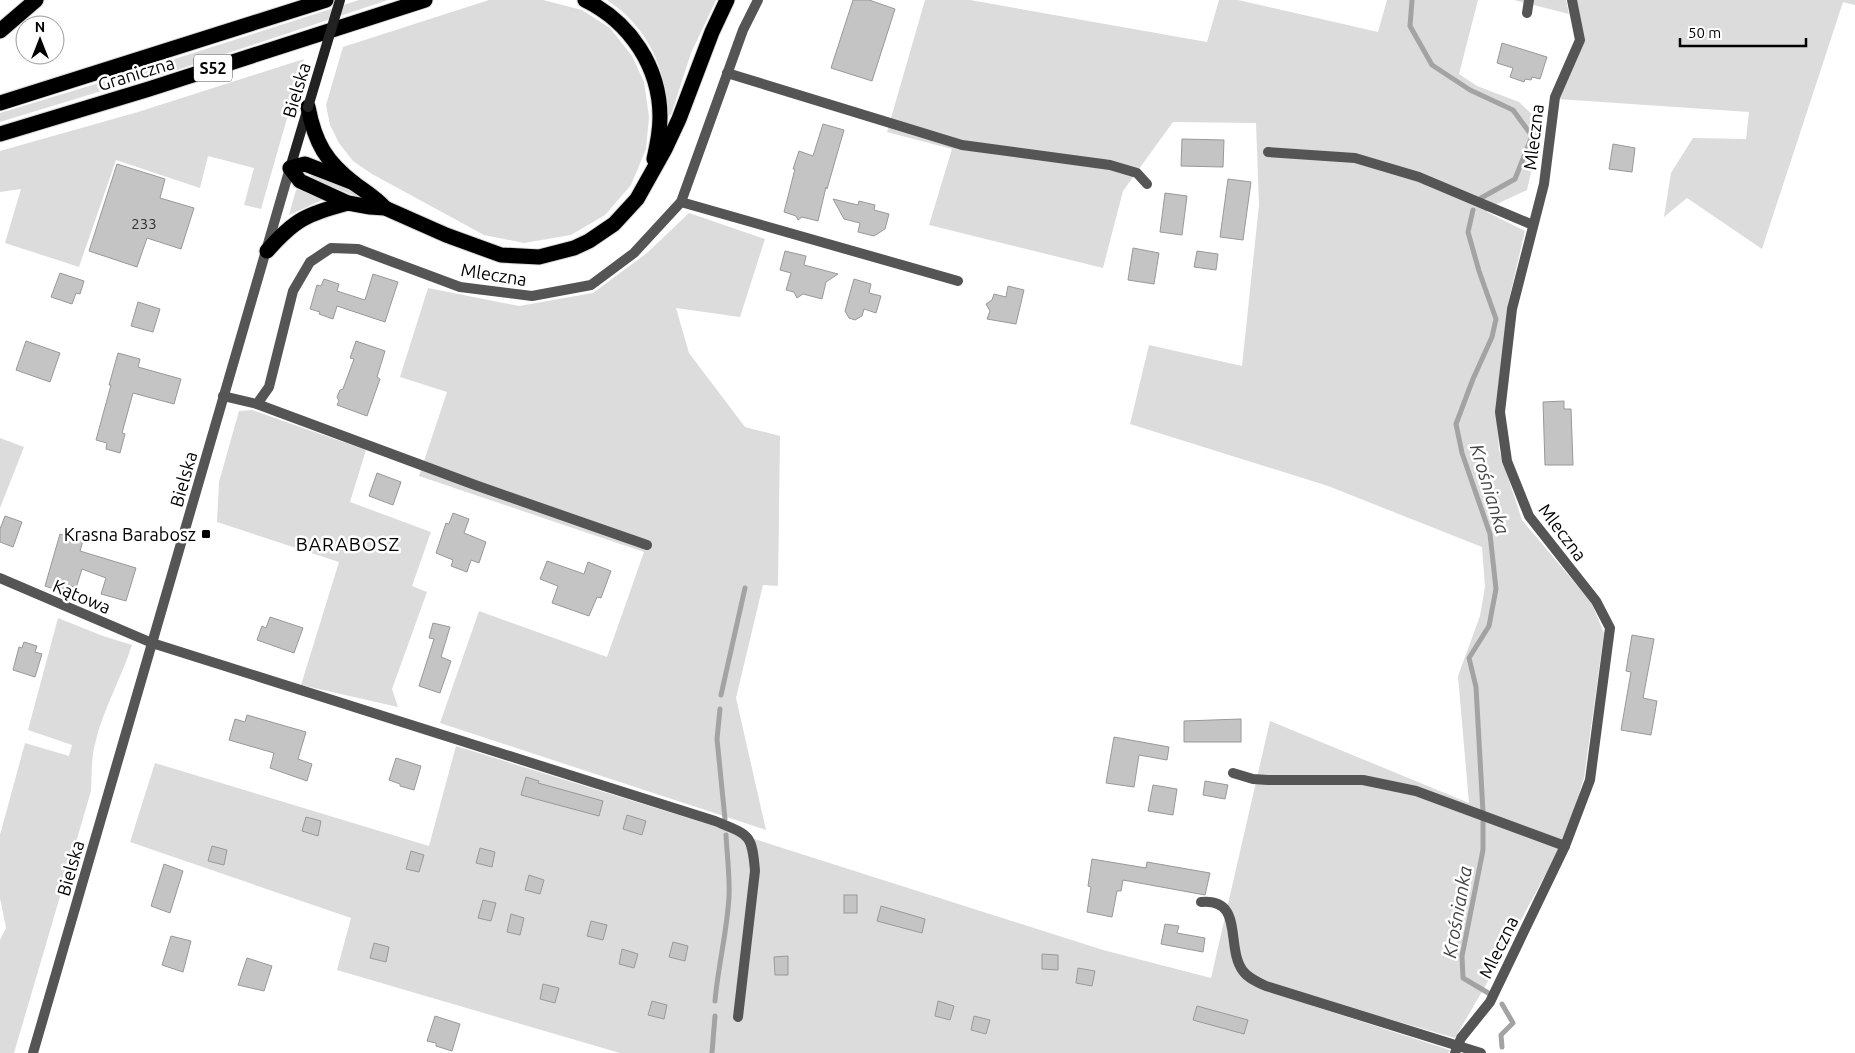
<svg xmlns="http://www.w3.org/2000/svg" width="1855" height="1053" viewBox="0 0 1855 1053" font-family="Ubuntu,sans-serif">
	<rect width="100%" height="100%" fill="#fff"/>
	<g fill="#dcdcdc">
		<path d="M359 0H388L159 76 157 74 0 122V113L112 79Z"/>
		<path d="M489 0H543L582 10 610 28 632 56 644 82 649 117 646 149 631 185 605 215 571 235 524 243 484 235 372 174 353 161 339 143 330 125 326 105 343 47Z"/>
		<path d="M607 0H716L691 53 671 115 668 116C666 68 648 27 607 0Z"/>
		<path d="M925 0H970L1207 42 1219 0H1238L1378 32 1387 0H1478L1459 74 1477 86 1519 102 1542 124 1527 190 1488 208 1487 212 1525 231 1509 299 1496 406 1499 450 1522 520 1591 602 1604 633 1584 778 1564 840 1487 983 1455 1038 1382 1017 1310 1005 1450 1050 1448 1053H620L337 970 351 918 130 842 155 763 429 846 456 746 701 822 1103 950 1211 978 1270 721 1469 803 1458 676 1480 616 1485 587 1482 547 1328 486 1130 424 1149 345 1242 366 1259 205 1256 123 1173 122 1123 191 1103 268 929 225 952 149 887 132Z"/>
		<path d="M1514 0H1566L1569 14Z"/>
		<path d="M1577 0H1855V5L1843 2 1762 249 1687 198 1664 217 1671 173 1693 138 1746 139 1749 112 1558 99 1585 40Z"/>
		<path d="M304 59 261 209 244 205 254 168 208 156 200 188 116 160 79 267 5 243 21 189 0 192V151L138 112Z"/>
		<path d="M311 175 322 176 378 202 377 205 311 178Z"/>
		<path d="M298 189 322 200 289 215 296 190Z"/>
		<path d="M689 213 765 239 740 317 676 308 689 353 745 427 780 436 778 586 763 585 736 698 766 830 440 723 479 611 607 657 644 552 419 476 447 392 400 377 428 288 519 306 593 293 647 253Z"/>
		<path d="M252 410 366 450 350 502 431 532 412 586 427 592 392 689 398 707 301 685 339 562 217 522 219 482 239 411Z"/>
		<path d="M0 438 24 447 0 508Z"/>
		<path d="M58 618 103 636 132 645C121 679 103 709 95 744 91 759 92 776 91 791L14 1053H0V940L6 928 0 898V835L25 743 69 756 72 745 28 730Z"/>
	</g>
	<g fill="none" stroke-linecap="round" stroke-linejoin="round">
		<g stroke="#a3a3a3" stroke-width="5">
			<path d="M1412 0 1410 26 1432 65 1470 90 1513 110 1532 136 1515 179 1481 198"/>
			<path d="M1473 210 1468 232 1479 271 1496 319 1492 337 1473 379 1456 424 1462 453 1490 534 1496 589 1489 626 1469 658 1476 687 1483 812"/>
			<path d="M721 695 745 588"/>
			<path d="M720 709 717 739 725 819"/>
			<path d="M1483 820V850L1462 956 1463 978 1490 994"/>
			<path d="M715 1001C718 966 727 932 729 897 730 876 727 855 726 835"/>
			<path d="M1502 1047 1501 1035 1513 1023 1502 1004"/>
			<path d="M712 1053 715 1016"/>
		</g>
	</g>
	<g fill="#c4c4c4" stroke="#999">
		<path d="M853 0H869L895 9 872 81 831 68Z"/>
		<path d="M1502 43 1547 57 1540 79 1532 77 1531 80 1525 79 1524 82 1510 77 1513 68 1497 63Z"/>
		<path d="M823 124 844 130 827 189 826 187 818 221 802 217 798 220 796 216 784 212 795 169H793L799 151 813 156Z"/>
		<path d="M1182 139 1224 140 1223 167 1181 166Z"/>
		<path d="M1613 144 1635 148 1632 172 1609 169Z"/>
		<path d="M117 164 165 179 160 198 194 208 181 249 147 238 137 267 89 251Z"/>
		<path d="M1228 179 1251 182 1243 240 1220 237Z"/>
		<path d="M1165 193 1187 196 1182 235 1160 232Z"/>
		<path d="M833 199 858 205 859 201 875 205 874 210 889 214 885 229 874 236 858 232 860 223 844 219Z"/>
		<path d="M1133 248 1159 253 1154 284 1128 280Z"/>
		<path d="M785 251 806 256 804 265 838 274 826 282 822 299 803 294 797 298 794 292 786 290 791 273 780 270Z"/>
		<path d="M1197 251 1218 254 1216 270 1194 267Z"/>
		<path d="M60 273 84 281 80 294 76 293 72 304 51 297Z"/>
		<path d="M373 274 398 282 385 322 337 306 333 319 319 314 320 312 310 309 317 285 321 286 324 279 339 284 337 291 365 300Z"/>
		<path d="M854 279 871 284 869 293 881 296 876 313 864 309 862 316 855 320 849 318 845 311Z"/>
		<path d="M1008 286 1024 290 1016 324 987 319 990 311 986 304 992 300 994 294 1006 297Z"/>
		<path d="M138 302 160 309 153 332 131 326Z"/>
		<path d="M26 341 60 353 50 382 16 370Z"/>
		<path d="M356 341 385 351 377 377 380 379 367 416 337 405 339 401 337 397 340 390 343 389 354 359 350 358Z"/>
		<path d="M118 353 140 359 138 367 181 379 174 404 133 393 122 433 125 434 120 453 106 449 107 443 96 440 111 385H109Z"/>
		<path d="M1564 401V409H1571L1573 465H1545L1543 402Z"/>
		<path d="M377 473 401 482 393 505 369 496Z"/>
		<path d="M453 513 469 519 464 533 486 542 479 563 471 560 467 572 451 566 453 560 436 553 446 523 449 524Z"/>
		<path d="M5 516 22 522 13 547 0 542V529Z"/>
		<path d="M60 534 83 541 80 551 136 568 126 601 101 594 106 578 82 569 76 588 71 586 68 594 45 586Z"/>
		<path d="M547 561 584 574 588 562 611 571 601 598 597 597 589 616 552 603 558 586 540 579Z"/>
		<path d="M270 617 303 628 294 653 257 640 262 626 266 628Z"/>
		<path d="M433 623 450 627 441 657 451 661 440 693 419 686 434 639 429 638Z"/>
		<path d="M1632 635 1654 639 1643 698 1657 701 1651 735 1621 730 1631 672 1626 671Z"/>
		<path d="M24 642 37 646 35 652 42 654 35 677 13 670 19 647 22 648Z"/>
		<path d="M247 715 306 732 298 759 312 764 307 781 270 768 274 753 229 740 235 719 245 722Z"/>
		<path d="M1241 719V742H1184V721Z"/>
		<path d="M1114 737 1169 747 1167 760 1139 755 1134 787 1106 783Z"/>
		<path d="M396 758 421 766 414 790 400 786V784L389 780Z"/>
		<path d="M526 777 539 781 538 783 603 801 599 816 521 795Z"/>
		<path d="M1205 781 1228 785 1225 799 1203 795Z"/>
		<path d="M1153 785 1177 789 1173 815 1148 811Z"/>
		<path d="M627 815 646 821 642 835 623 829Z"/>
		<path d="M306 817 321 821 318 836 302 831Z"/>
		<path d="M212 846 227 850 224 865 208 861Z"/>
		<path d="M480 848 495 852 492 867 476 863Z"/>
		<path d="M411 851 424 855 419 872 406 869Z"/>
		<path d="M1092 859 1146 868 1147 862 1210 873 1205 895 1123 880 1121 891H1117L1112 917 1087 912 1091 887 1088 886Z"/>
		<path d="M164 864 183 871 170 913 151 906Z"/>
		<path d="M529 875 544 880 540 894 525 890Z"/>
		<rect x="844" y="895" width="13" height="18"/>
		<path d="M483 900 496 903 491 921 478 918Z"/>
		<path d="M881 906 925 919 922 933 877 921Z"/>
		<path d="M511 914 524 918 520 935 507 932Z"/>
		<path d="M591 921 607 925 603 940 587 936Z"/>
		<path d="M1165 924 1179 926 1177 933 1205 938 1203 952 1161 944Z"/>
		<path d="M171 936 191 941 183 972 162 965Z"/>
		<path d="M673 942 688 946 685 961 669 957Z"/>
		<path d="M374 943 389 947 386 962 370 958Z"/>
		<path d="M622 949 638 954 634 968 619 964Z"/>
		<path d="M1042 954 1058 955V970L1042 969Z"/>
		<path d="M788 956V975H775L774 957Z"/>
		<path d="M247 958 272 966 264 991 238 985Z"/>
		<path d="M1078 968 1095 971 1092 986 1076 983Z"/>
		<path d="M543 984 559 988 555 1003 540 999Z"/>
		<path d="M652 1001 667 1005 664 1019 648 1015Z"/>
		<path d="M938 1001 954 1006 950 1020 935 1016Z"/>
		<path d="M1197 1006 1248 1020 1244 1034 1193 1020Z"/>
		<path d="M435 1016 460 1024 452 1051 436 1046V1043L427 1041Z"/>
		<path d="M974 1016 990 1020 986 1034 971 1030Z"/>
	</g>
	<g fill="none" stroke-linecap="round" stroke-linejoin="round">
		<g stroke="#dbdbdb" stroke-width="17">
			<g id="motorway">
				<path d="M585 0C630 22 660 67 660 117 660 131 657 146 654 159"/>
				<path d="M0 31 36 0"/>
				<path d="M0 103 326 0"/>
				<path d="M308 107C315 143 326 162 355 184 366 192 376 198 385 208"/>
				<path d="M0 134 149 89 425 0"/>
				<path d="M354 183 305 164 290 168 300 181 348 203 370 207 385 208 446 235 501 255 539 257 574 248 589 241 614 224 637 199 665 149 679 119 712 32 727 0"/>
				<path d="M267 251C295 219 307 214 348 203"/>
			</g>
		</g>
		<g stroke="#555" stroke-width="10">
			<path d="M1527 13 1529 0"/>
			<path d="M727 73 962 145 1110 165 1137 173 1147 184"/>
			<path d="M1268 152 1355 158 1419 177 1533 225"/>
			<path d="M681 202 958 281"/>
			<path d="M257 404 475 485 647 545"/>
			<path d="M152 643 715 821C749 835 752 833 755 871L738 1017"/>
			<path d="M1233 773 1253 779 1268 780H1363L1416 791 1565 846"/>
			<path d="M1201 902C1245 898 1225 947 1243 971 1248 978 1257 982 1266 986L1481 1053"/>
		</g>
		<g stroke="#555" stroke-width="10">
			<path d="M223 396 257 404 269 387 293 291 310 262 331 248 358 249 460 287 532 296 591 285 634 253 681 202 743 30 758 0"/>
			<path d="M0 578 152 643"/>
			<path d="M1455 1053 1461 1038 1490 1002 1565 846 1590 780 1610 628 1596 601 1529 516 1507 461 1500 412 1512 309 1544 184 1555 97 1580 40 1572 0"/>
		</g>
		<path stroke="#555" stroke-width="10" d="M33 1053 290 168"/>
		<path stroke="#222" stroke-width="10" d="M290 168 307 111"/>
		<use href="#motorway" stroke="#000" stroke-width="15"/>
		<path stroke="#222" stroke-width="10" d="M308 107 340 0"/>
	</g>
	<rect fill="#000" stroke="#fff" stroke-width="2" x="201" y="529" width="10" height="10" rx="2.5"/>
	<g text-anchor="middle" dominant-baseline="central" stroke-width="5" stroke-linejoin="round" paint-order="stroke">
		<g font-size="15" fill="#313131">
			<text x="144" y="223">233</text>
		</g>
		<rect fill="#fff" stroke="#4c4c4c" stroke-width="1" x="194" y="54.5" width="38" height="27" rx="4"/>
		<g font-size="16" font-weight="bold" fill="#000">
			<text x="213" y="68">S52</text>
		</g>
		<g font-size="18" fill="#000" stroke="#fff">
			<text transform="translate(136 73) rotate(-17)">Graniczna</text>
			<text transform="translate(296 90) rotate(-73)">Bielska</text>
			<text transform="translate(1533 137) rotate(-83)">Mleczna</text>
			<text transform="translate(494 274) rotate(9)">Mleczna</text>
			<text transform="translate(183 479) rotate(-74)">Bielska</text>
			<text transform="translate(1563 532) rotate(53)">Mleczna</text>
			<text transform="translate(82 596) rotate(23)">Kątowa</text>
			<text transform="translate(70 868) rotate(-74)">Bielska</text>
			<text transform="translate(1498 947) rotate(-64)">Mleczna</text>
		</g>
		<g font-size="18" fill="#000" stroke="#fff" text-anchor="end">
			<text x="196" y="534">Krasna Barabosz</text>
		</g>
		<g font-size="19" font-style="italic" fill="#444" stroke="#fff">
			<text transform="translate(1490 489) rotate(73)">Krośnianka</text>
			<text transform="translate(1457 912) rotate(-80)">Krośnianka</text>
		</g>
		<g font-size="19" letter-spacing="1" fill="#000" stroke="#fff">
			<text x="348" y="544">BARABOSZ</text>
		</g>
	</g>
	<g transform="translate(40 40)"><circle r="24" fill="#ffffff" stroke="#999999"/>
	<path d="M0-4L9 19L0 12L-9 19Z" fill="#000000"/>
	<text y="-8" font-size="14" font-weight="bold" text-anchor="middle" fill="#000000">N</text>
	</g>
	<path d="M1680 38v8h126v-8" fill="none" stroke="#000000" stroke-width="2.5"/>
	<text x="1688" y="38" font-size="15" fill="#000000" stroke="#ffffff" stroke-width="4" paint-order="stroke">50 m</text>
</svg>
